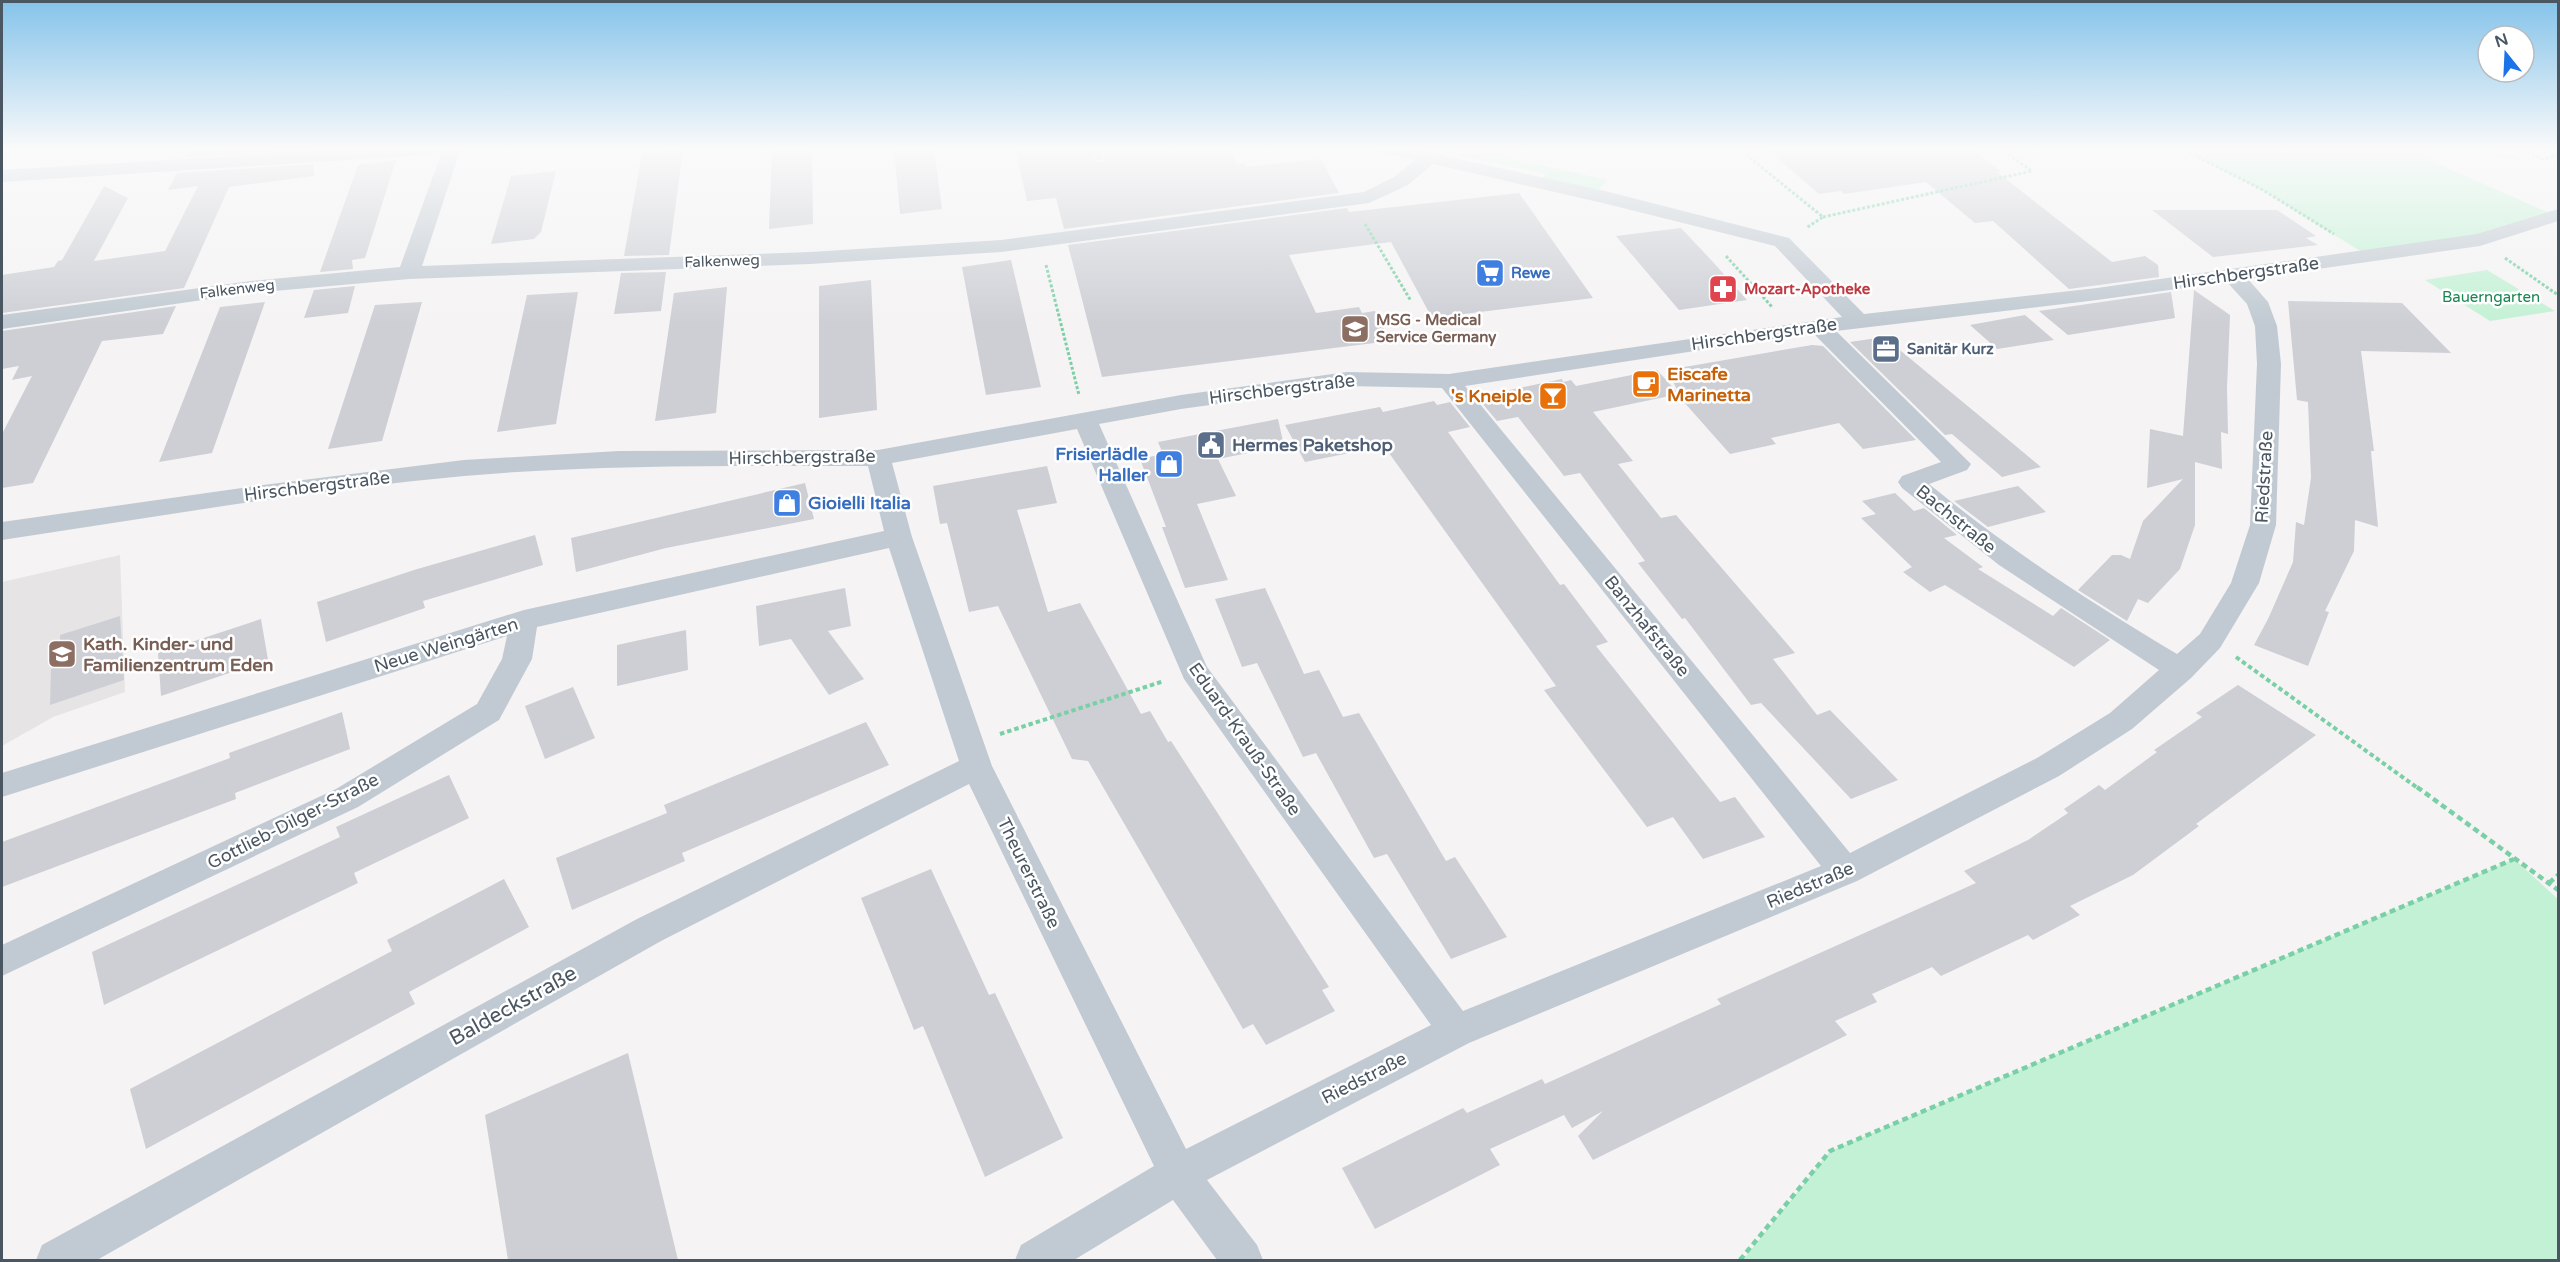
<svg xmlns="http://www.w3.org/2000/svg" width="2560" height="1262" viewBox="0 0 2560 1262" font-family="'Varela Round',sans-serif">
	<rect width="100%" height="100%" fill="#f5f3f3"/>
	<path fill="#e6e4e5" d="M120 555 125 692 53 717 2 746V582Z"/>
	<g fill="#c3f1d5">
		<path d="M1423 148H1464L1608 180 1593 195 1538 183 1546 174Z"/>
		<path d="M2180 148H2498L2525 161 2450 150 2425 158 2556 216 2534 224 2368 256 2263 190Z"/>
		<path d="M2487 270 2555 311 2490 321 2425 280Z"/>
		<path d="M2514 859 2558 899V1260H1743L1830 1151Z"/>
	</g>
	<g fill="#cdcfd5">
		<path d="M191 148H312V149L186 157Z"/>
		<path d="M772 148H812L813 224 769 229Z"/>
		<path d="M894 148H934L942 209 900 214Z"/>
		<path d="M1015 148H1089L1096 162H1104L1103 148H1159L1166 155 1175 152 1173 148H1229L1237 164 1245 163 1246 167 1321 159 1339 193 1064 229 1056 198 1027 201Z"/>
		<path d="M1766 148H1970L2001 171 1997 172 2112 262 2145 256 2158 265 2159 277 2069 289 1993 221 1975 223 1926 182 1844 194 1841 191 1819 194Z"/>
		<path d="M683 149 669 255 624 256 642 153Z"/>
		<path d="M396 160 365 258 352 260 353 269 320 272 358 165Z"/>
		<path d="M313 164 314 176 229 187 184 288 2 313V275L54 267 58 261 62 260 104 186 128 198 94 261 165 251 198 186 168 190 177 173Z"/>
		<path d="M556 171 541 232 534 239 491 244 511 176Z"/>
		<path d="M1519 193 1593 298 1432 318 1391 242 1289 255 1316 313 1359 307 1362 313 1375 311 1390 341 1102 377 1068 245 1347 208 1349 212Z"/>
		<path d="M2152 210H2277L2316 236 2306 238 2318 245 2213 257Z"/>
		<path d="M1681 228 1712 261 1747 300 1679 310 1616 236Z"/>
		<path d="M1011 260 1041 387 986 395 962 267Z"/>
		<path d="M666 272 661 311 614 314 621 273Z"/>
		<path d="M871 280 877 410 819 418V286Z"/>
		<path d="M355 286 348 313 304 318 314 290Z"/>
		<path d="M727 287 716 413 655 421 674 293Z"/>
		<path d="M2194 290 2230 315 2227 388 2228 434 2221 432 2222 469 2195 462V525L2180 569 2148 603 2138 599 2127 621 2078 590 2112 555H2121L2130 559 2143 521 2183 479 2147 488 2150 429 2183 436Z"/>
		<path d="M578 292 556 424 497 432 527 295Z"/>
		<path d="M2171 292 2175 318 2068 335 2039 311Z"/>
		<path d="M2288 301 2402 303 2451 353 2361 351 2374 451H2371L2378 527 2355 520 2354 551 2325 611 2329 612 2308 666 2254 645 2268 619 2293 562 2296 522 2304 525 2311 478 2308 402 2297 400Z"/>
		<path d="M265 302 212 453 159 462 220 307Z"/>
		<path d="M422 302 382 441 328 449 375 305Z"/>
		<path d="M176 306 163 334 102 341 33 483 2 488V434L32 376 12 380 19 366 2 369V331Z"/>
		<path d="M2025 315 2054 340 1997 349 1970 325Z"/>
		<path d="M1884 337 1987 422 2041 467 2002 477 1952 434 1945 435 1850 342Z"/>
		<path d="M1812 345 1823 346 1916 440 1863 449 1839 423 1771 438 1776 444 1730 454 1683 401 1667 370Z"/>
		<path d="M1657 370 1679 394 1593 412 1633 461 1618 464 1661 518 1676 515 1795 653 1773 659 1817 715 1830 710 1898 780 1851 799 1761 703 1751 705 1685 618 1682 619 1638 563 1645 561 1580 473 1564 476 1518 417 1497 421 1477 397 1562 379 1563 382 1571 380 1576 386Z"/>
		<path d="M1434 401 1437 405 1450 402 1470 427 1448 432 1560 585 1564 584 1608 642 1596 646 1720 802 1735 797 1765 837 1703 859 1673 817 1647 827 1544 690 1556 686 1384 446 1305 462 1285 425 1380 407 1383 412Z"/>
		<path d="M1278 419 1284 446 1218 459 1236 496 1197 504 1228 580 1185 588 1162 527H1166L1140 459 1163 454 1158 442Z"/>
		<path d="M1047 466 1057 503 1017 510 1048 612 1080 603 1141 714 1150 711 1168 742 1171 741 1215 809 1329 987 1322 990 1335 1011 1266 1045 1253 1024 1243 1029 1088 761 1072 759 998 606 969 612 947 523 940 524 933 486Z"/>
		<path d="M805 483 814 519 666 548 576 572 571 538Z"/>
		<path d="M2018 486 2046 512 1988 527 1954 501Z"/>
		<path d="M1895 493 1914 511 1924 508 1957 535 1944 538 1983 567 1978 569 2053 616 2061 608 2110 640 2074 667 1945 585 1930 592 1903 572 1912 567 1861 518 1876 514 1862 501Z"/>
		<path d="M535 535 543 565 423 601 425 608 326 642 317 602 414 570Z"/>
		<path d="M845 588 851 626 828 631 864 679 829 695 791 639 759 646 756 606Z"/>
		<path d="M1265 588 1304 674 1319 670 1343 717 1359 713 1446 861 1455 857 1507 937 1451 959 1387 854 1374 858 1316 753 1303 757 1257 663 1242 667 1215 599Z"/>
		<path d="M120 616 124 680 50 705 51 669 61 666 60 635Z"/>
		<path d="M261 619 268 660 161 696 158 653Z"/>
		<path d="M686 630 688 670 617 686V645Z"/>
		<path d="M2238 685 2316 735 2196 824 2199 826 2133 875 2070 906 2080 915 2033 940 2028 935 1941 976 1932 967 1872 994 1877 1002 1835 1021 1847 1035 1593 1160 1578 1136 1603 1111 1572 1128 1564 1115 1490 1149 1500 1165 1375 1229 1342 1168 1463 1108 1467 1113 1542 1079 1545 1084 1721 1004 1717 999 1976 883 1964 871 2028 840 2068 813 2064 809 2099 785 2105 790 2157 752 2154 750 2202 717 2196 713Z"/>
		<path d="M573 687 595 738 545 759 525 706Z"/>
		<path d="M342 712 350 749 235 793 236 799 2 887V842L230 758 229 753Z"/>
		<path d="M866 722 889 765 682 853 685 861 572 910 556 858 667 813 664 805Z"/>
		<path d="M449 775 469 818 354 873 358 883 104 1005 92 952 340 837 336 827Z"/>
		<path d="M931 869 989 995 995 993 1063 1138 985 1177 923 1026 914 1030 861 898Z"/>
		<path d="M504 879 529 927 409 992 415 1004 146 1149 130 1089 392 951 387 940Z"/>
		<path d="M628 1053 678 1260H508L485 1115Z"/>
	</g>
	<g fill="none" stroke-linecap="round" stroke-linejoin="round">
		<g stroke="#7ad0a6" stroke-width="3" stroke-dasharray="3 2" stroke-linecap="butt">
			<path d="M1738 148 1823 217 1806 228"/>
			<path d="M2180 148 2263 190 2334 234"/>
			<path d="M2518 148 2543 159 2558 155"/>
			<path d="M1823 217 2032 171 1999 148"/>
			<path d="M1365 224 1411 301"/>
			<path d="M1726 256 1773 308"/>
			<path d="M2505 258 2558 295"/>
			<path d="M1046 265 1079 395"/>
		</g>
		<g stroke="#7ad0a6" stroke-width="4" stroke-dasharray="4.5 3" stroke-linecap="butt">
			<path d="M2236 657 2419 789"/>
			<path d="M1000 734 1164 681"/>
		</g>
		<g stroke="#7ad0a6" stroke-width="4.5" stroke-dasharray="6 4" stroke-linecap="butt">
			<path d="M2417 787 2558 890"/>
			<path d="M2549 883 2558 875"/>
			<path d="M1740 1260 1830 1151 2514 859"/>
		</g>
		<g fill="#c1cad2" fill-rule="evenodd">
			<path d="M1091 148H1101L1102 160H1096Z"/>
			<path d="M1161 148H1171L1173 151 1165 153Z"/>
		</g>
		<path fill="#c1cad2" fill-rule="evenodd" d="M366 148H461L422 266 810 252 1001 240 1364 192 1394 177 1415 160 1377 152 1375 148H1408L1609 192 1789 238 1864 314 2097 288 2477 234 2558 209V221L2480 246 2248 279 2268 302 2277 326 2281 364 2276 525 2259 583 2220 648 2191 678 2132 729 2059 776 1857 881 1469 1043 1207 1180 1257 1245 1263 1260H1217L1173 1200 1074 1260H1015L1021 1245 1154 1166 969 784 661 941 97 1260H36L42 1245 637 919 959 761 889 548 537 627 532 659 499 720 358 807 2 976V945L336 789 477 704 502 659 507 636 2 797V773L524 610 884 531 868 466C733 466 598 464 464 476 310 490 156 517 2 540V522L263 485 464 460 619 451 878 450 1181 395 1347 372 1449 374 1842 317 1775 246 1607 204 1433 164 1408 185 1369 203 1001 252 810 264 409 279 251 293 2 329V315L251 281 400 267 441 154 2 182V170ZM2227 282 2247 304 2255 326 2257 364 2250 525 2231 583 2200 634 2177 654C2091 603 2007 548 1929 484L1967 470 1971 464 1836 331 2097 300ZM1813 333 1941 462 1902 476 1898 482 1902 488 1999 565 2159 670 2110 713 2037 758 1850 853 1465 386ZM1347 386 1442 388 1821 866 1463 1011 1207 667 1099 424 1181 409ZM1077 429 1184 679 1431 1025 1186 1149 992 766 912 537 892 463Z"/>
	</g>
	<linearGradient id="sky" x2="0" y2="1"><stop stop-color="#85c3ea"/><stop offset="0.46" stop-color="#fafafa"/><stop offset="1" stop-color="#fafafa" stop-opacity="0"/></linearGradient>
	<rect width="2560" height="324" fill="url(#sky)"/>
	<defs>
		<g id="supermarket-square" transform="scale(1.5)"><rect x="-9" y="-9" width="18" height="18" rx="4" fill="#3f7fe0" stroke="#fff"/><path d="M-6-5.5h2.5l.6 2H6L4.5 2H-2.5L-4.4-4H-6ZM-1.5 3.2a1.3 1.3 0 1 0 .1 0ZM3 3.2a1.3 1.3 0 1 0 .1 0Z" fill="#fff"/></g>
		<g id="pharmacy-square" transform="scale(1.5)"><rect x="-9" y="-9" width="18" height="18" rx="4" fill="#e0444e" stroke="#fff"/><path d="M-2-6h4v4h4v4h-4v4h-4v-4h-4v-4h4Z" fill="#fff"/></g>
		<g id="school-square" transform="scale(1.5)"><rect x="-9" y="-9" width="18" height="18" rx="4" fill="#8d6e63" stroke="#fff"/><path d="M0-5L7-2L0 1L-7-2ZM-4 1L0 2.5L4 1V4Q0 6-4 4Z" fill="#fff"/></g>
		<g id="office-square" transform="scale(1.5)"><rect x="-9" y="-9" width="18" height="18" rx="4" fill="#5c6f8a" stroke="#fff"/><path d="M-6-3h4V-5.5h4V-3h4V5H-6ZM-1-4.5V-3h2v-1.5ZM-6 0V1H6V0Z" fill="#fff"/></g>
		<g id="cafe-square" transform="scale(1.5)"><rect x="-9" y="-9" width="18" height="18" rx="4" fill="#e8710a" stroke="#fff"/><path d="M-5.5-4.5H6V0H3Q3 3.5 0 3.5H-2.5Q-5.5 3.5-5.5 0ZM3-3.2v2h1.7v-2ZM-6 4.5H4V6H-6Z" fill="#fff"/></g>
		<g id="bar-square" transform="scale(1.5)"><rect x="-9" y="-9" width="18" height="18" rx="4" fill="#e8710a" stroke="#fff"/><path d="M-6-5H6L.8 .8V4.5H3.5V6h-7V4.5H-.8V.8Z" fill="#fff"/></g>
		<g id="civic-square" transform="scale(1.5)"><rect x="-9" y="-9" width="18" height="18" rx="4" fill="#5c6f8a" stroke="#fff"/><path d="M-.6-6.5H3V-4.5H.6V-3L4-1V1h2V6H-6V1h2V-1L-.6-3ZM-1.2 2.5V6h2.4V2.5Z" fill="#fff"/></g>
		<g id="shop-square" transform="scale(1.5)"><rect x="-9" y="-9" width="18" height="18" rx="4" fill="#3f7fe0" stroke="#fff"/><path d="M-5-2.5h2.3a2.7 3.5 0 0 1 5.4 0H5L5.5 6h-11ZM-1.5-2.5h3a1.5 2.3 0 0 0-3 0Z" fill="#fff"/></g>
	</defs>
	<g fill-rule="evenodd">
		<use href="#supermarket-square" x="1490" y="273"/>
		<use href="#pharmacy-square" x="1723" y="289"/>
		<use href="#school-square" x="1355" y="329"/>
		<use href="#office-square" x="1886" y="349"/>
		<use href="#cafe-square" x="1646" y="384"/>
		<use href="#bar-square" x="1553" y="396"/>
		<use href="#civic-square" x="1211" y="445"/>
		<use href="#shop-square" x="1169" y="464"/>
		<use href="#shop-square" x="787" y="503"/>
		<use href="#school-square" x="62" y="654"/>
	</g>
	<g text-anchor="middle" dominant-baseline="central" stroke-width="5" stroke-linejoin="round" paint-order="stroke">
		<g font-size="15" fill="#4a5661" stroke="#fff">
			<text transform="translate(722 261) rotate(-2)">Falkenweg</text>
			<text transform="translate(237 289) rotate(-7)">Falkenweg</text>
		</g>
		<g font-size="15" font-weight="bold" fill="#366cbe" stroke="#fff" text-anchor="start">
			<text x="1511" y="273">Rewe</text>
		</g>
		<g font-size="15" font-weight="bold" fill="#be3a42" stroke="#fff" text-anchor="start">
			<text x="1744" y="289">Mozart-Apotheke</text>
		</g>
		<g font-size="15" fill="#17864f" stroke="#fff">
			<text x="2491" y="297">Bauerngarten</text>
		</g>
		<g font-size="15" font-weight="bold" fill="#785e54" stroke="#fff" text-anchor="start">
			<text x="1376" y="320">MSG - Medical<tspan x="1376" dy="17">Service Germany</tspan></text>
		</g>
		<g font-size="15" font-weight="bold" fill="#4e5e75" stroke="#fff" text-anchor="start">
			<text x="1907" y="349">Sanitär Kurz</text>
		</g>
		<g font-size="18" fill="#4a5661" stroke="#fff">
			<text transform="translate(2246 273) rotate(-8)">Hirschbergstraße</text>
			<text transform="translate(1764 334) rotate(-8)">Hirschbergstraße</text>
			<text transform="translate(1282 389) rotate(-7)">Hirschbergstraße</text>
			<text transform="translate(802 457) rotate(-1)">Hirschbergstraße</text>
			<text transform="translate(2264 477) rotate(-87)">Riedstraße</text>
			<text transform="translate(317 486) rotate(-7)">Hirschbergstraße</text>
			<text transform="translate(1956 519) rotate(39)">Bachstraße</text>
			<text transform="translate(1647 626) rotate(51)">Banzhafstraße</text>
			<text transform="translate(446 645) rotate(-17)">Neue Weingärten</text>
			<text transform="translate(1245 739) rotate(55)">Eduard-Krauß-Straße</text>
			<text transform="translate(293 821) rotate(-27)">Gottlieb-Dilger-Straße</text>
			<text transform="translate(1029 873) rotate(64)">Theurerstraße</text>
			<text transform="translate(1810 885) rotate(-23)">Riedstraße</text>
			<text transform="translate(1364 1078) rotate(-27)">Riedstraße</text>
		</g>
		<g font-size="18" font-weight="bold" fill="#c56008" stroke="#fff" text-anchor="start">
			<text x="1667" y="374">Eiscafe<tspan x="1667" dy="21">Marinetta</tspan></text>
			<text x="1532" y="396" text-anchor="end">'s Kneiple</text>
		</g>
		<g font-size="18" font-weight="bold" fill="#4e5e75" stroke="#fff" text-anchor="start">
			<text x="1232" y="445">Hermes Paketshop</text>
		</g>
		<g font-size="18" font-weight="bold" fill="#366cbe" stroke="#fff" text-anchor="end">
			<text x="1148" y="454">Frisierlädle<tspan x="1148" dy="21">Haller</tspan></text>
			<text x="808" y="503" text-anchor="start">Gioielli Italia</text>
		</g>
		<g font-size="18" font-weight="bold" fill="#785e54" stroke="#fff" text-anchor="start">
			<text x="83" y="644">Kath. Kinder- und<tspan x="83" dy="21">Familienzentrum Eden</tspan></text>
		</g>
		<g font-size="21" fill="#4a5661" stroke="#fff">
			<text transform="translate(513 1006) rotate(-29)">Baldeckstraße</text>
		</g>
	</g>
	<rect width="2560" height="1262" fill="none" stroke="#4a5661" stroke-width="6"/>
	<g transform="translate(2506 54) rotate(342)"><circle r="28" fill="#ffffff" stroke="#b7bbc0" stroke-width="1.5"/>
	<path d="M0-4.5L10 22L0 15L-10 22Z" fill="#1a73e8"/>
	<text y="-9" font-size="16" font-weight="bold" text-anchor="middle" fill="#4a5661">N</text>
	</g>
</svg>
